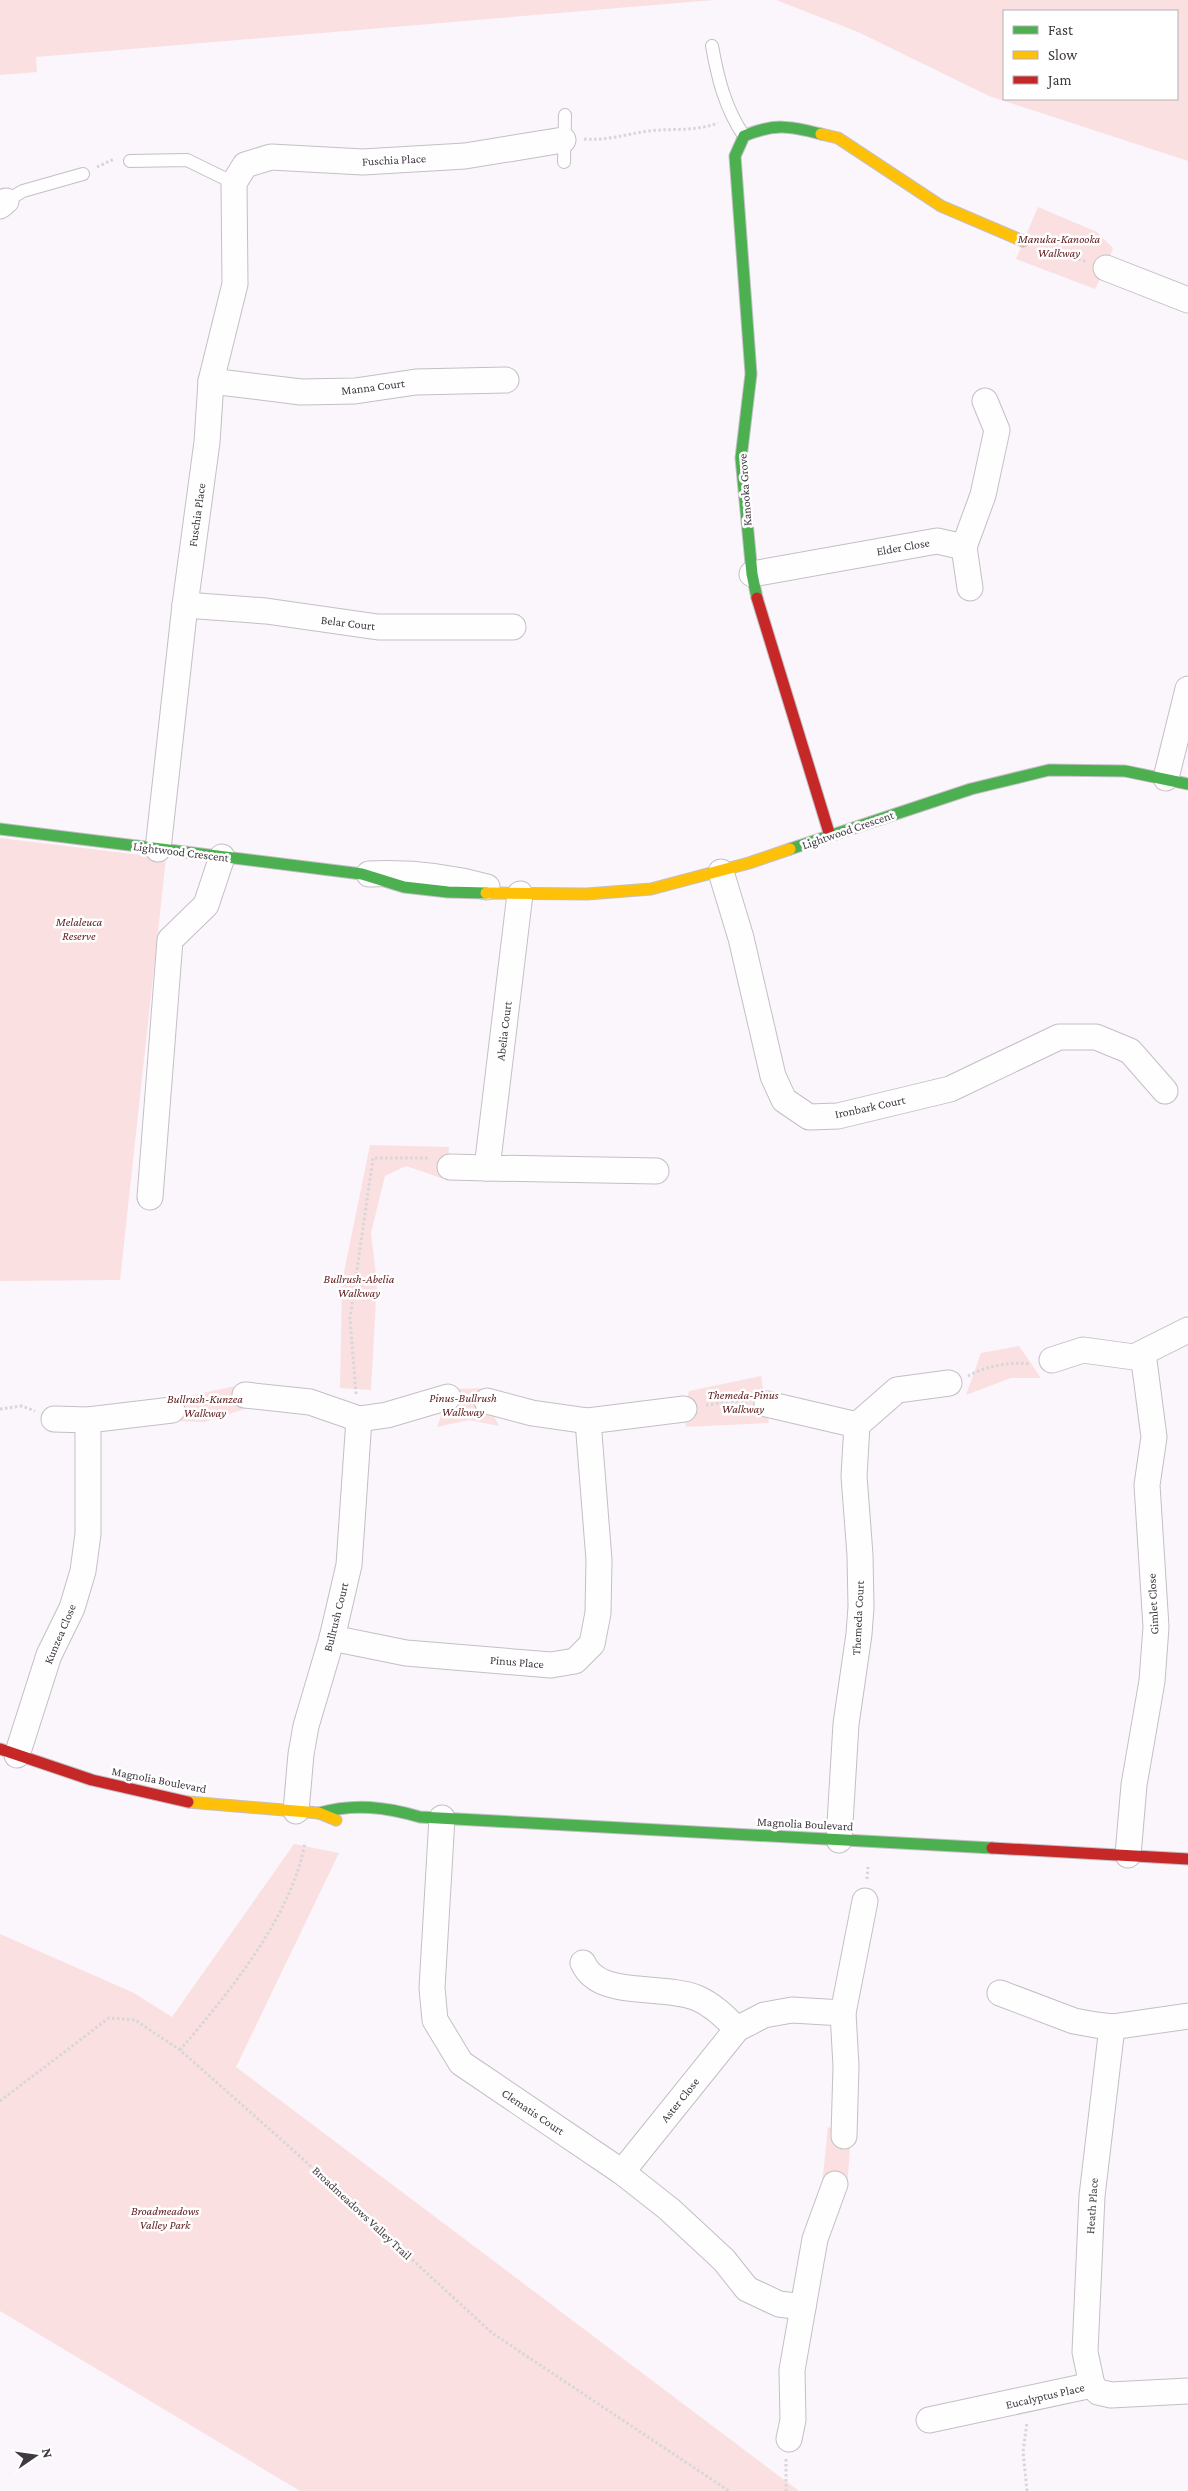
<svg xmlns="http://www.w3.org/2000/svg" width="1188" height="2491" viewBox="0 0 1188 2491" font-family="'Crimson Pro',serif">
	<rect width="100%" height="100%" fill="#faf6fb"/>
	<g fill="#fbe0e1" fill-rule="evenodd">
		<path d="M0 0H714L36 57 37 72 0 75Z"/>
		<path d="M776 0H1188V161L989 96 858 32ZM1004 11H1177V99H1004Z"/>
		<path d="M1038 207 1097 232 1113 248 1106 268 1095 289 1016 259Z"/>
		<path d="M0 838 166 858 120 1280 0 1281Z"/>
		<path d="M370 1145 449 1147 447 1180 406 1166 385 1176 371 1233 377 1283 371 1390 340 1388 342 1282Z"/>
		<path d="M1019 1346 1041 1378H1011L966 1395 981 1353Z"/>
		<path d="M761 1376 769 1423 686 1427 684 1409 689 1391Z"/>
		<path d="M245 1384 247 1408 205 1422 178 1421 172 1410 174 1399Z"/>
		<path d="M479 1388 499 1426 469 1420 437 1427 448 1397 454 1389Z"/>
		<path d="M294 1844 339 1853 236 2067 799 2491H300L0 2311V1934L134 1993 172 2017Z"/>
		<path d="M828 2127 851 2134 847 2188 822 2185Z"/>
	</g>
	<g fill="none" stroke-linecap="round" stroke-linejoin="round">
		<g stroke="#c4bfc5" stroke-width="14">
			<g id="lane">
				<path d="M712 46C718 79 725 108 744 136"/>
				<path d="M130 161 187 160 234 183"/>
				<path d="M564 162 565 115"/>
				<path d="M6 201 23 191 83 174"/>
			</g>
		</g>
		<g stroke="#c4bfc5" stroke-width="27">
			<g id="street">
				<path d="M0 206 6 201"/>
				<path d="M1106 268 1188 300"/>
				<path d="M211 381 301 392 355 391 416 382 506 380"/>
				<path d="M964 547 970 588"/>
				<path d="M752 574 937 541 964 547 983 495 997 430 985 401"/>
				<path d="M185 605 266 611 378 627H513"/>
				<path d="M1166 778 1188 689"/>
				<path d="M158 849 185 605 207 442 211 381 235 284 234 183 245 165 271 157 363 162 465 156 563 140"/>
				<path d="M721 872 741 938 773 1076 784 1100 809 1117 838 1116 950 1089 1059 1037H1096L1130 1051 1165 1091"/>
				<path d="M369 874C411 872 447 876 487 887"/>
				<path d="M520 894 487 1168 656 1171"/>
				<path d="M450 1167 487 1168"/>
				<path d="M150 1197 170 940 206 905 222 857"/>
				<path d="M1052 1360 1083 1350 1134 1357 1188 1330"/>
				<path d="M245 1395 310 1402 359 1419 387 1415 448 1397"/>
				<path d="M487 1401 532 1413 588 1421 684 1409"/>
				<path d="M767 1404 857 1425 897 1390 949 1383"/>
				<path d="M54 1419 88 1420 172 1410"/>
				<path d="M332 1638 406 1653 551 1665 575 1661 592 1644 598 1613 599 1560 588 1421"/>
				<path d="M17 1755 49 1655 72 1608 83 1571 88 1534V1420"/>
				<path d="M296 1811 301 1754 306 1726 332 1638 349 1565 359 1419"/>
				<path d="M442 1818 432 1988 435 2020 461 2063 622 2172 669 2209 724 2260 747 2289 779 2304 803 2307"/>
				<path d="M839 1840 846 1724 859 1634 861 1607 860 1555 854 1476 857 1425"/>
				<path d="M1128 1855 1134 1785 1152 1681 1156 1627 1147 1485 1154 1437 1143 1353"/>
				<path d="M583 1963C585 1967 588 1972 592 1975 613 1995 669 1986 697 1998 713 2005 725 2017 737 2029"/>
				<path d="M1000 1993 1074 2021 1096 2025 1112 2027 1188 2016"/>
				<path d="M844 2136 846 2066 843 2013 865 1901"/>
				<path d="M622 2172 737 2029 764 2015 792 2010 843 2013"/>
				<path d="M1092 2385 1085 2352 1092 2196 1112 2027"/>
				<path d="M929 2420 1092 2385 1098 2392 1111 2395 1188 2391"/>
				<path d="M789 2439 793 2420 792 2370 815 2239 835 2184"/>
			</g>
		</g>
		<g stroke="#c4bfc5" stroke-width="13">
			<g id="fast">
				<path d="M757 598 752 574 741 458 751 374 735 156 744 136C774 123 790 126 821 134"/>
				<path d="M0 829 362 874 404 887 448 892 486 893"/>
				<path d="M790 849 971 789 1049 770 1125 771 1188 784"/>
				<path d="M319 1813C354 1803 386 1807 420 1817L992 1848"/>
			</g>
		</g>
		<g stroke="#c4bfc5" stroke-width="13">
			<g id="slow">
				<path d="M821 134 838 138 941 206 1023 241"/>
				<path d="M486 893 587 894 651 889 749 863 790 849"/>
				<path d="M188 1802 319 1813 336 1820"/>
			</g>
		</g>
		<g stroke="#c4bfc5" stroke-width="13">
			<g id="jam">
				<path d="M757 598 830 836"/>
				<path d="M0 1749 92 1780 188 1802"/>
				<path d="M992 1848 1188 1859"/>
			</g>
		</g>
		<g stroke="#d8d6d9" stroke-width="3" stroke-dasharray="2.5 2.5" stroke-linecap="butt">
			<path d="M584 139C607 141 626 134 649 131 673 128 694 132 718 123"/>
			<path d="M97 167 114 159"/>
			<path d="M1045 248 1087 262"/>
			<path d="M968 1376C986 1366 1011 1361 1030 1364"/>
			<path d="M356 1394 350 1318 373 1158H430"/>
			<path d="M194 1404 224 1398"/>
			<path d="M706 1405 735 1401 747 1402"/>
			<path d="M0 1409 22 1406 35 1411"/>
			<path d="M867 1879 868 1867"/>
			<path d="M180 2050C227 1995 293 1915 305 1842"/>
			<path d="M0 2101 109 2018 135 2020 180 2050 293 2150 492 2333 729 2491"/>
			<path d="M786 2459V2491"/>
			<path d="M1027 2491 1023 2452 1027 2422"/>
		</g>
		<use href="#lane" stroke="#fefefe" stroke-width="12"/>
		<use href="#street" stroke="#fefefe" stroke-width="25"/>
		<use href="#fast" stroke="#4caf50" stroke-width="11"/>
		<use href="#slow" stroke="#ffc107" stroke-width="11"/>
		<use href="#jam" stroke="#c62828" stroke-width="11"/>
	</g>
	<g text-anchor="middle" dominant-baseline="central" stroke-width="5" stroke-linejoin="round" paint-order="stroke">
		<g font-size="12" fill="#403942" stroke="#fff">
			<text transform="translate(394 160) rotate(-3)">Fuschia Place</text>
			<text transform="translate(373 387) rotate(-7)">Manna Court</text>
			<text transform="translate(745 490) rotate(-94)">Kanooka Grove</text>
			<text transform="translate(197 515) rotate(-82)">Fuschia Place</text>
			<text transform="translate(903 547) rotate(-10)">Elder Close</text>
			<text transform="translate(348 623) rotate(7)">Belar Court</text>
			<text transform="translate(848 830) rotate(-19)">Lightwood Crescent</text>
			<text transform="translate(181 852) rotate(7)">Lightwood Crescent</text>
			<text transform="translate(504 1031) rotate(-83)">Abelia Court</text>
			<text transform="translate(870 1107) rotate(-12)">Ironbark Court</text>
			<text transform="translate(1153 1604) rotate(-93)">Gimlet Close</text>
			<text transform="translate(336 1617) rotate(-76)">Bullrush Court</text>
			<text transform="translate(858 1618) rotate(-87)">Themeda Court</text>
			<text transform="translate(60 1634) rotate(-67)">Kunzea Close</text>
			<text transform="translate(517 1662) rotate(5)">Pinus Place</text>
			<text transform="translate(159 1780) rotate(11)">Magnolia Boulevard</text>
			<text transform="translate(805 1824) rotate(3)">Magnolia Boulevard</text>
			<text transform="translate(680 2100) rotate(-51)">Aster Close</text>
			<text transform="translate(533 2112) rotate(34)">Clematis Court</text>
			<text transform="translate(1092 2206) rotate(-86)">Heath Place</text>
			<text transform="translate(362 2213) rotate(43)">Broadmeadows Valley Trail</text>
			<text transform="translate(1045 2396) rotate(-13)">Eucalyptus Place</text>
		</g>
		<g font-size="12" font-style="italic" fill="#622022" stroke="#fff">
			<text x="1059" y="239">Manuka-Kanooka<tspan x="1059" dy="14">Walkway</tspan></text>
			<text x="79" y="922">Melaleuca<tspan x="79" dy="14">Reserve</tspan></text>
			<text x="359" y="1279">Bullrush-Abelia<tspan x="359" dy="14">Walkway</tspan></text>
			<text x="743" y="1395">Themeda-Pinus<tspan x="743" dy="14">Walkway</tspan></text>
			<text x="463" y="1398">Pinus-Bullrush<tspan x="463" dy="14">Walkway</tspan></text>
			<text x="205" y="1399">Bullrush-Kunzea<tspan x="205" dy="14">Walkway</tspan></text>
			<text x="165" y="2211">Broadmeadows<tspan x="165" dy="14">Valley Park</tspan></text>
		</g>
	</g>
	<rect x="1003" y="10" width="175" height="90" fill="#ffffff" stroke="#b3b0b3"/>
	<rect x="1013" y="26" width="25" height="8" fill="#4caf50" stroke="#b3b0b3"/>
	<text x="1048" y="35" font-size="15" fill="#403942">Fast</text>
	<rect x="1013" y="51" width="25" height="8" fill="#ffc107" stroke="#b3b0b3"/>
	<text x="1048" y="60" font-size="15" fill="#403942">Slow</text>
	<rect x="1013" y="76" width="25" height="8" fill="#c62828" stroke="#b3b0b3"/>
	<text x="1048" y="85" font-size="15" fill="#403942">Jam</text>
	<g transform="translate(35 2456) rotate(77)" stroke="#ffffff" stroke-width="4" paint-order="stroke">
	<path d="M0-4L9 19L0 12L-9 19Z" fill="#403942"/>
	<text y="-8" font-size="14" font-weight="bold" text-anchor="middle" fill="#403942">N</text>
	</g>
</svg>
